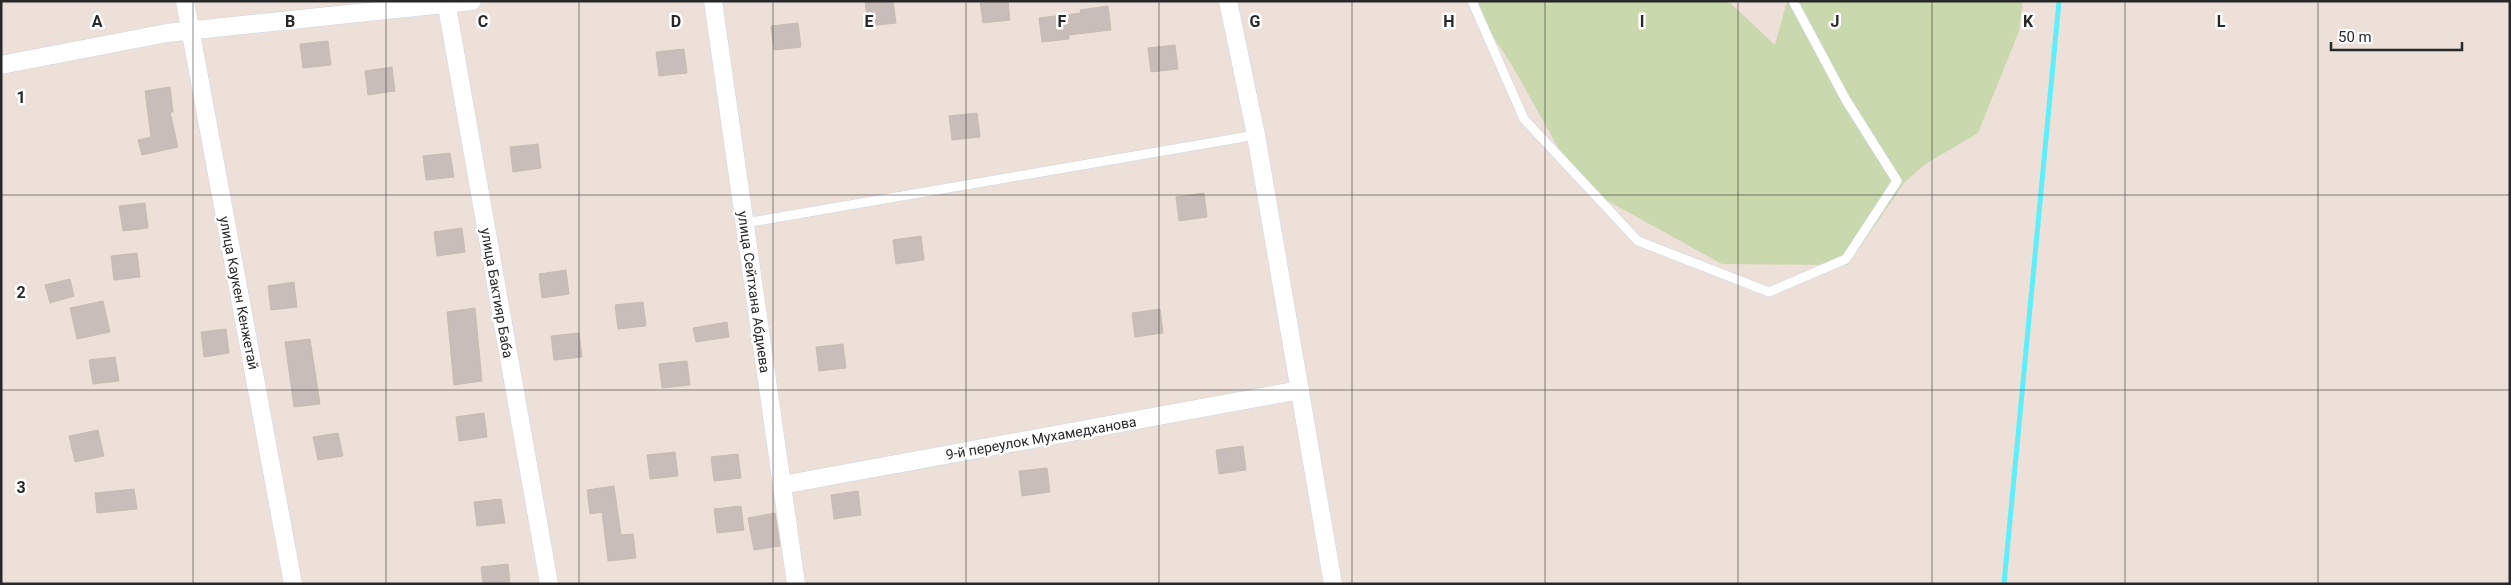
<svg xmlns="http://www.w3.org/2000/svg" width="2511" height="585" viewBox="0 0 2511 585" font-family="Roboto,sans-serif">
	<rect width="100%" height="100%" fill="#ede0d8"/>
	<path fill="#cad8ad" d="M1470 1H1728L1775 45 1787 1H2023L2019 31 1978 133 1924 165 1904 183 1848 265 1722 264 1579 185 1513 67Z"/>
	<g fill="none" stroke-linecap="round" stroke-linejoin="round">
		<path stroke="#5eeffb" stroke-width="5" d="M2004 584 2059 1"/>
	</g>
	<g fill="#c8bdb8" stroke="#c8bcb2">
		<path d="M865 1H893L896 23 868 26Z"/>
		<path d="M980 1H1008L1010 20 983 23Z"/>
		<path d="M1108 6 1111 30 1069 35V39L1042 42 1039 18 1081 13 1080 10Z"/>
		<path d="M798 23 801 47 774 50 771 26Z"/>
		<path d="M328 41 331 65 303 68 300 44Z"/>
		<path d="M1175 45 1178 69 1151 72 1148 48Z"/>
		<path d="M684 49 687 73 659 76 656 52Z"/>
		<path d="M392 67 395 91 368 95 365 71Z"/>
		<path d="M170 87 173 112H170L178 147 142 155 138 140 151 137 145 91Z"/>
		<path d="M977 113 980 137 952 140 949 116Z"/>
		<path d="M538 144 541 168 513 172 510 147Z"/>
		<path d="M450 153 454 177 426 180 423 156Z"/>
		<path d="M1204 193 1207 217 1179 221 1176 197Z"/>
		<path d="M145 203 148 228 123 231 119 206Z"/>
		<path d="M462 228 465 252 437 256 434 232Z"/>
		<path d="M921 236 924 260 896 264 893 240Z"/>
		<path d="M137 253 140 277 114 280 111 256Z"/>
		<path d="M566 270 569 294 542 298 539 274Z"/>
		<path d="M70 279 74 296 50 303 45 285Z"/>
		<path d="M294 282 297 307 271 310 268 286Z"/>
		<path d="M103 301 110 332 77 339 70 308Z"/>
		<path d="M643 302 646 326 618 329 615 305Z"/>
		<path d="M475 308 482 381 454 385 447 312Z"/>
		<path d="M1160 309 1163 333 1135 337 1132 313Z"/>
		<path d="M727 322 729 337 696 342 693 328Z"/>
		<path d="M226 329 229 353 204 357 201 332Z"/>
		<path d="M579 333 582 357 554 360 551 336Z"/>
		<path d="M310 339 320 404 294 407 285 342Z"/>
		<path d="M843 344 846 368 819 371 816 347Z"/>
		<path d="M115 357 119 381 93 384 89 360Z"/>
		<path d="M687 361 690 385 662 388 659 364Z"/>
		<path d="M484 413 487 437 459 441 456 417Z"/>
		<path d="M98 430 104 456 75 462 69 436Z"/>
		<path d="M338 433 343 456 318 460 313 437Z"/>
		<path d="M1243 446 1246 470 1219 474 1216 450Z"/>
		<path d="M675 452 678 476 650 479 647 455Z"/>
		<path d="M738 454 741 478 714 481 711 457Z"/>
		<path d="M1047 468 1050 492 1022 496 1019 471Z"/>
		<path d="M614 486 621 535 633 534 636 558 608 561 602 512 590 514 587 490Z"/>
		<path d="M134 489 137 509 97 513 95 493Z"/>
		<path d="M858 491 861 515 834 519 831 495Z"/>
		<path d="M501 499 505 523 477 526 474 502Z"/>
		<path d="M741 506 744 530 717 533 714 509Z"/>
		<path d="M775 513 780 546 754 550 748 518Z"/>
		<path d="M508 564 510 584H483L481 567Z"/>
	</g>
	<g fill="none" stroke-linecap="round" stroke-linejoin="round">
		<g stroke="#cdd6e3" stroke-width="10">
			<g id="service">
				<path d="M1472 1 1524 119 1638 241 1769 292 1846 259 1897 181 1846 100 1793 1"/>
				<path d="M745 223 1256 135"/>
			</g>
		</g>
		<g stroke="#cdd6e3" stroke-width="19">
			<g id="minor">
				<path d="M185 1 293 584"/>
				<path d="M446 1 549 584"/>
				<path d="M713 1 796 584"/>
				<path d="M1228 1 1256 135 1333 584"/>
				<path d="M1 65 167 33 472 1"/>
				<path d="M782 485 1300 390"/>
			</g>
		</g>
		<use href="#service" stroke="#fff" stroke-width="9"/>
		<use href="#minor" stroke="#fff" stroke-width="18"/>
	</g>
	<path fill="none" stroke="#282828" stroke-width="1" stroke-opacity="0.55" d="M193 1V584M386 1V584M579 1V584M773 1V584M966 1V584M1159 1V584M1352 1V584M1545 1V584M1738 1V584M1932 1V584M2125 1V584M2318 1V584M1 195H2510M1 390H2510"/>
	<g text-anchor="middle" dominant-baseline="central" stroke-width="5" stroke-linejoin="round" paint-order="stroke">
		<g font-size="14" fill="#282828" stroke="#fff">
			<text transform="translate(754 292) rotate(82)">улица Сейтхана Абдиева</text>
			<text transform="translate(239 293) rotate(79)">улица Каукен Кенжетай</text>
			<text transform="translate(497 293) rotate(80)">улица Бактияр Баба</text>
			<text transform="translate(1041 438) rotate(-10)">9-й переулок Мухамедханова</text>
		</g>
	</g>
	<g font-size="16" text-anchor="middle" font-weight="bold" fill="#282828" stroke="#fff" stroke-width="5" stroke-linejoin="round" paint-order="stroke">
		<text x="97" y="27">A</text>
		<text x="290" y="27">B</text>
		<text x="483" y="27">C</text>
		<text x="676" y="27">D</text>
		<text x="869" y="27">E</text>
		<text x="1062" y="27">F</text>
		<text x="1255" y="27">G</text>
		<text x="1449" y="27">H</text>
		<text x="1642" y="27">I</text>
		<text x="1835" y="27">J</text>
		<text x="2028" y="27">K</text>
		<text x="2221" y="27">L</text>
		<text x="21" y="103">1</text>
		<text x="21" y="298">2</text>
		<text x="21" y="493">3</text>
	</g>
	<rect width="2511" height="585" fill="none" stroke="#282828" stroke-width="5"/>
	<path d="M2331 42v8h131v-8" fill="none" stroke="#282828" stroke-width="2.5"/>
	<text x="2338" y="42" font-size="15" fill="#282828" stroke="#ffffff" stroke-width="4" paint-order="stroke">50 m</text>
</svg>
